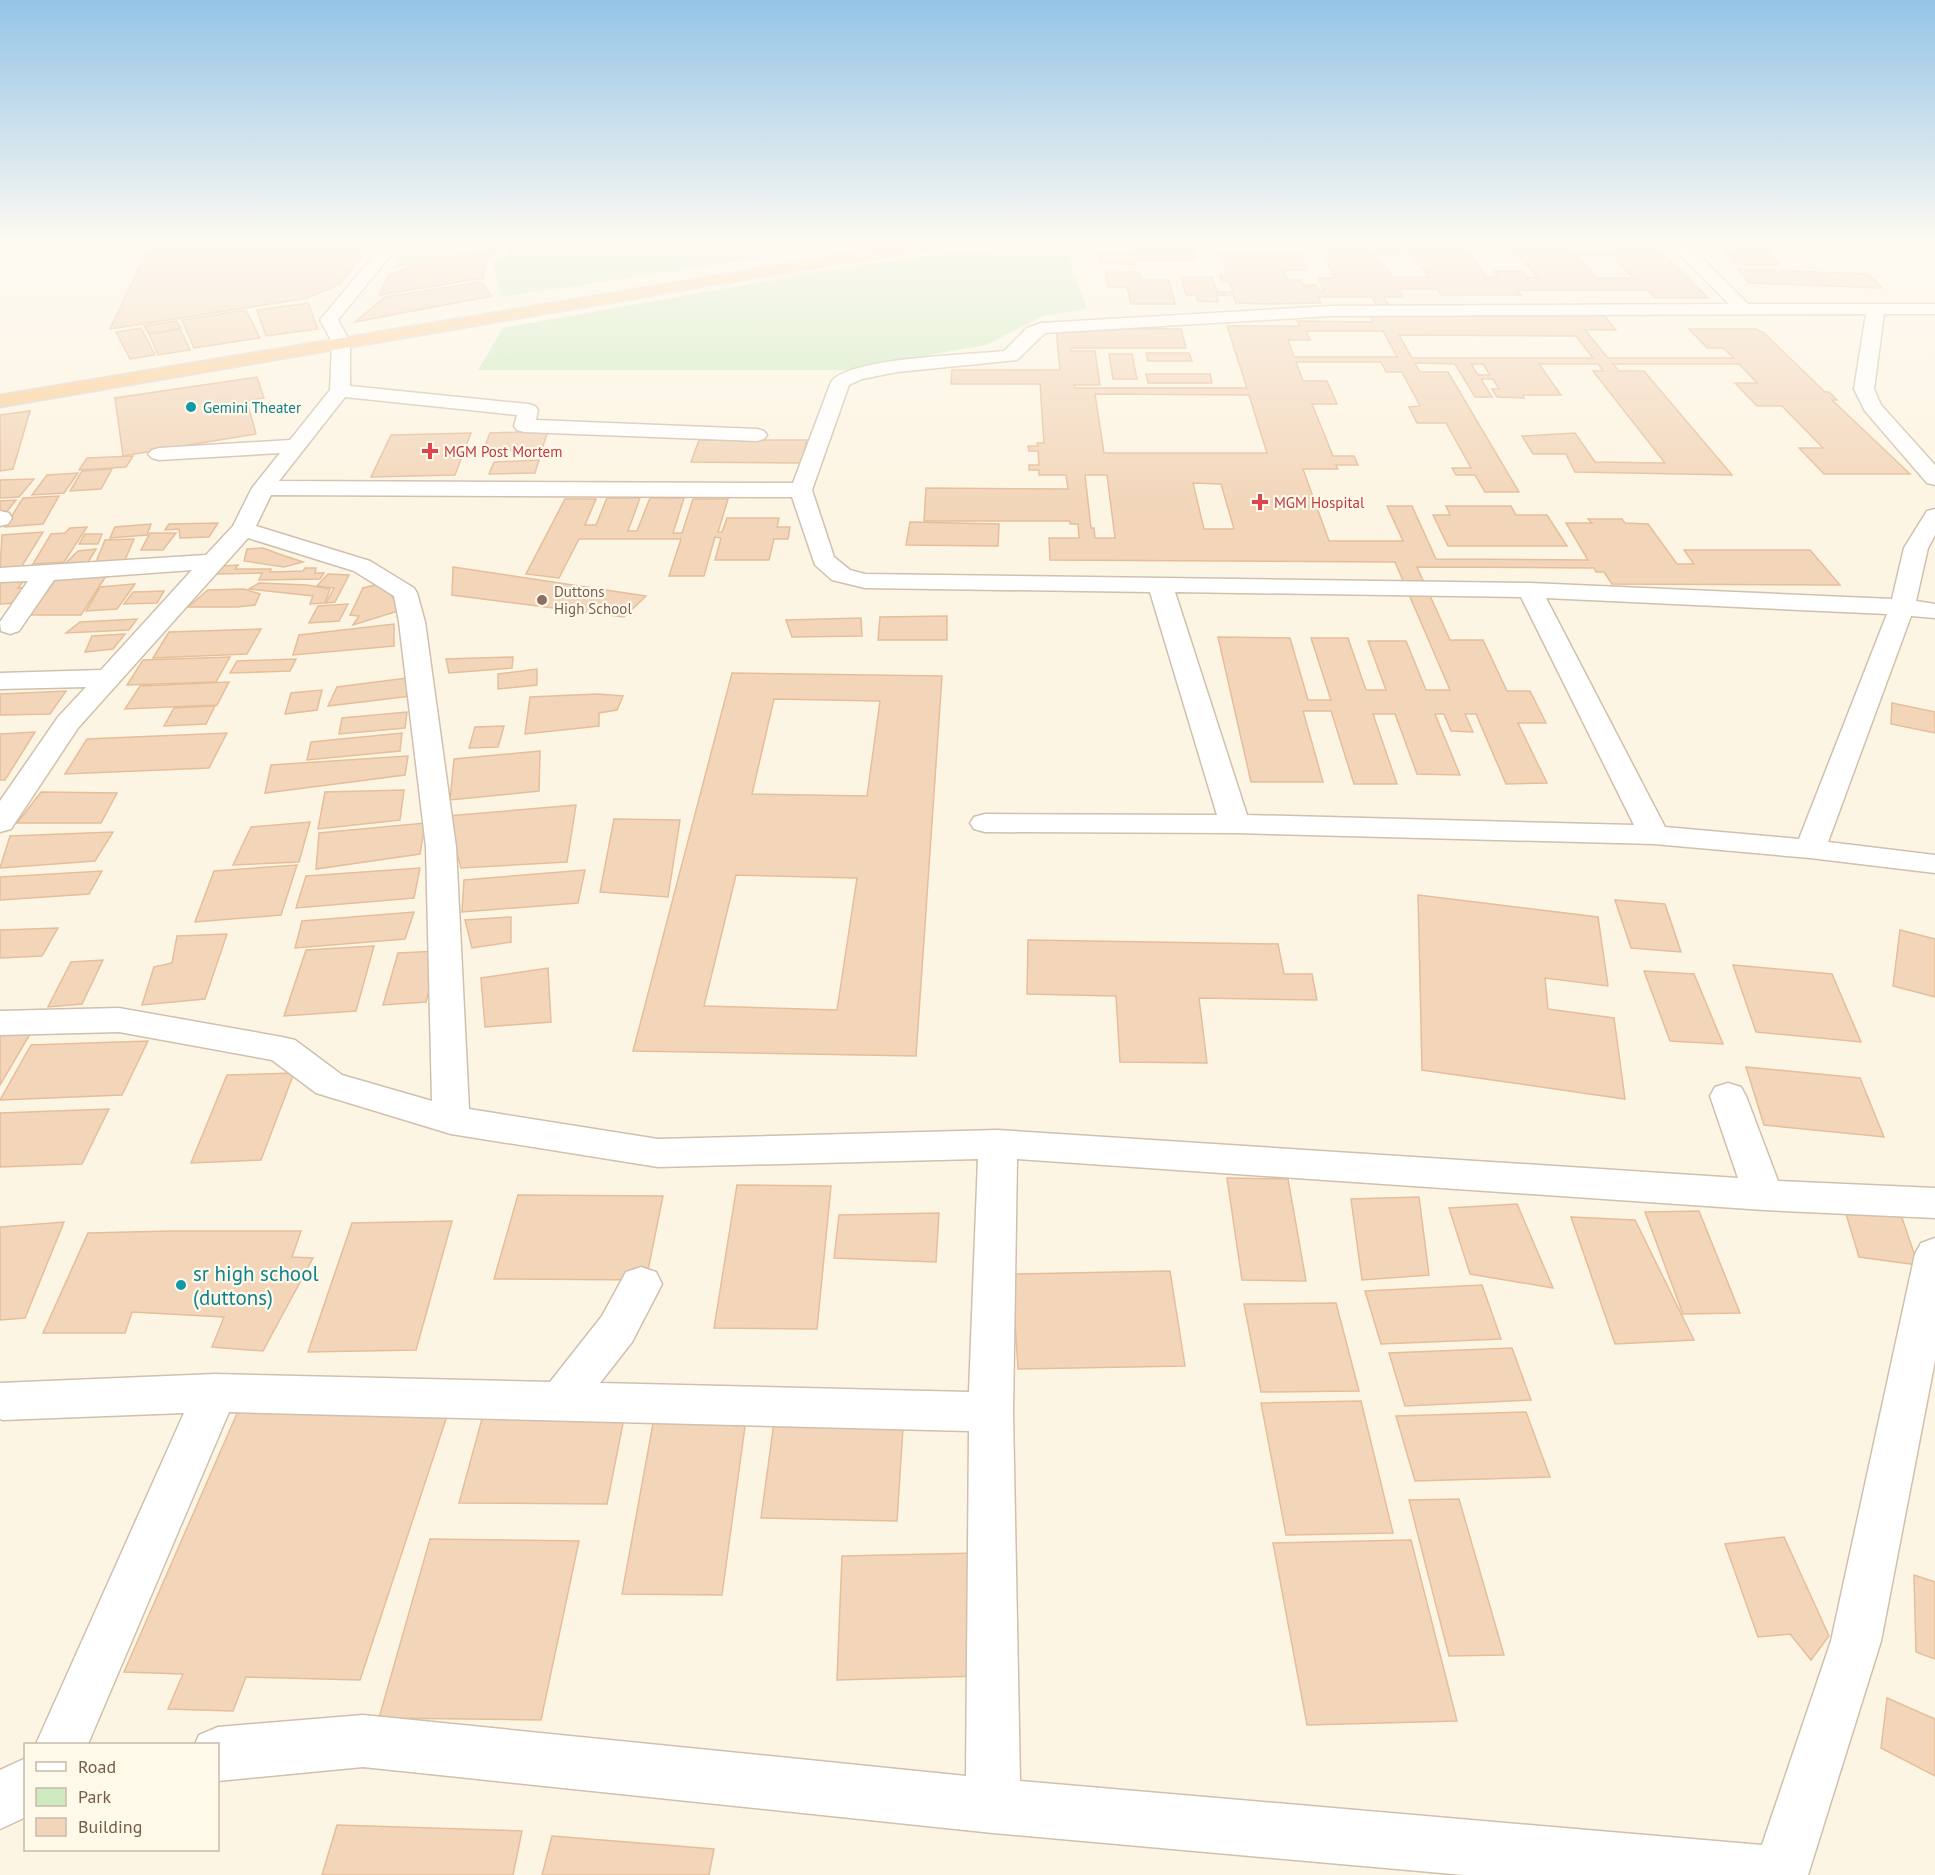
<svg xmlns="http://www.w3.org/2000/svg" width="1935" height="1875" viewBox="0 0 1935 1875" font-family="'PT Sans',sans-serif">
	<rect width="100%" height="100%" fill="#fdf5e3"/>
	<g fill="#ceeac1">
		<path d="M418 242H868L501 297 493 261 508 255 509 247 434 256 427 263 391 268Z"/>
		<path d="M1064 245 1087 309 1042 316 986 345 895 361 858 370H478L503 328 847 267 965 251Z"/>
	</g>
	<g fill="#f3d6ba" stroke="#e5be9a" stroke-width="1.5" fill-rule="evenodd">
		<path d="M151 242H372L340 284 308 298 110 329Z"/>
		<path d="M1717 242H1759L1780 265 1736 264Z"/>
		<path d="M1318 244H1383L1386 250H1397L1394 244 1578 245 1583 251H1593L1587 245H1654L1708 298H1655L1648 290H1517L1521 295H1441L1437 289H1399L1403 297H1384L1393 313 1603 314 1616 330H1585L1608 358H1734L1723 348H1707L1689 329H1756L1764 333 1825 392H1829L1837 400H1832L1910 474H1824L1799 448H1823L1782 406H1757L1735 383H1757L1739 364H1613L1619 371H1644L1732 475 1575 472 1566 454H1533L1522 436 1575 433 1595 462 1665 463 1593 371H1603L1598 364H1539L1561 395H1523L1524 398 1497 397 1492 389H1499L1493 379H1481L1492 397H1475L1455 364 1415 363 1420 372H1448L1519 492H1485L1475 475H1456L1452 468H1471L1446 423H1417L1409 407 1420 406 1402 372H1386L1381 362H1296L1303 381H1327L1337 404H1312L1333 456H1354L1358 465H1336L1338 469H1303L1329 541H1403L1387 506H1412L1436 559 1588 560 1566 523H1592L1588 519H1622L1625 523 1648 524 1677 564H1694L1684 550H1810L1840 585 1612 584 1604 572H1596L1594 568 1417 567 1450 640H1483L1507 691H1530L1546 723H1518L1547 783 1506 784 1476 714H1465L1473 732 1451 731 1444 714H1435L1460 775 1417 774 1395 714H1373L1397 784H1354L1331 711H1303L1323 782H1251L1218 637 1290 638 1308 700H1331L1311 638H1348L1366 690H1386L1368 641H1406L1426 690H1450L1395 562 1050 560 1049 538H1079L1078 524H1070V521H924L926 488 1068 489 1066 475H1039V470H1029V465H1039L1038 451H1029L1028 446H1038L1037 443H1044L1040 384H951L952 370H1060L1056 328 1181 329 1186 348H1071V351H1095L1100 385H1074L1075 388H1247L1227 326H1300L1297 321 1373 322 1367 311H1379L1372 297H1318L1321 303 1264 304 1236 303 1233 295H1217L1218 302 1198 301 1196 295H1186L1181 277H1212L1217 292H1233L1229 282H1222L1220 275H1227L1219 252H1299L1308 270H1283L1288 280H1301L1303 285H1316L1319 291H1324L1318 278H1335ZM1376 254H1412L1429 277H1392ZM1470 254H1518L1538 278 1527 277 1523 271H1494L1498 277H1486ZM1575 255H1612L1633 278H1597ZM1306 331H1383L1397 357H1294L1288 340H1310ZM1399 335 1576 336 1593 358H1412ZM1471 364H1483L1490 375H1478ZM1095 394 1249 395 1267 453H1104ZM1085 475H1107L1115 538H1095L1094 528H1091ZM1193 483 1221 484 1234 529H1204Z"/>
		<path d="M1133 248H1194L1197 260H1135L1136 264 1100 263 1099 253H1134Z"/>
		<path d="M500 250 486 258 483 278 379 295 389 275 441 257Z"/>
		<path d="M1738 269 1868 274 1882 288 1749 283Z"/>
		<path d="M1105 272H1139L1141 280H1169L1175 304H1131L1127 287H1108Z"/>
		<path d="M481 282 492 296 355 322 385 297Z"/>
		<path d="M308 303 318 329 266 336 257 310Z"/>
		<path d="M246 310 260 338 194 348 182 320Z"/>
		<path d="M176 321 181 328 149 334 144 326Z"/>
		<path d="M141 328 155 355 130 359 116 332Z"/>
		<path d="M180 329 190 350 158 355 149 334Z"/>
		<path d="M1146 353H1189L1192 361H1148Z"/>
		<path d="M1109 354H1132L1137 379H1113Z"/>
		<path d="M1146 374H1210L1212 383H1148Z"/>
		<path d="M257 377 264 398 247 401 256 434 123 456 115 398Z"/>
		<path d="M30 411 13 469 0 471V415Z"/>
		<path d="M548 431 542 449 483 451 490 433Z"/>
		<path d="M471 433 455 475 371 477 391 435Z"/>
		<path d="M699 440H807L801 463 691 462Z"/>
		<path d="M133 456 126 467 79 470 87 458Z"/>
		<path d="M539 460 535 473 489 474 494 462Z"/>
		<path d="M112 469 101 489 70 491 82 471Z"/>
		<path d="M78 473 64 493 32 495 47 475Z"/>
		<path d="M34 479 19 497 0 498V480Z"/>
		<path d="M59 496 43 524 5 527 23 498Z"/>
		<path d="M607 498H640L628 531H637L650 498H684L673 533H682L693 499H728L718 532H722L727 518H779L777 527H790L788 539H774L769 560H715L721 538 715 537 704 576H669L681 539H579L559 578 526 574 565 499H596L585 525H596Z"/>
		<path d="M16 500 4 515H0V501Z"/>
		<path d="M1446 506H1511L1516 515H1547L1567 546H1448L1433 515H1450Z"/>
		<path d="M910 522 999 524 998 546 906 545Z"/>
		<path d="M218 523 209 537 180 538 179 529 165 530 169 524Z"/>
		<path d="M151 524 147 535 110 538 115 527Z"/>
		<path d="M87 527 64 562 33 564 51 534 65 533 70 528Z"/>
		<path d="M43 532 20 569 0 570 2 535Z"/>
		<path d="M150 533H176L163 550H141Z"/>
		<path d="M85 534H102L98 544H79Z"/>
		<path d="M134 539 125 560 96 562 105 540Z"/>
		<path d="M263 548 279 554 303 562 284 567 244 561 247 549Z"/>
		<path d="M96 549 88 562 66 563 78 551Z"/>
		<path d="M238 565 235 569H271L270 572 303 571 305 568H316L315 573H324L320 579 259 580 262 573 217 574 222 566Z"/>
		<path d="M453 567 646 596 624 617 452 595Z"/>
		<path d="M328 574 349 575 335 602 326 603 334 588 317 586Z"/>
		<path d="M106 576 81 615H30L56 579Z"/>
		<path d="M26 578 18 588 29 587 15 603 0 604V580Z"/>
		<path d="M259 583 307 585 330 589 325 603 310 604 313 596 249 589Z"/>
		<path d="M383 583 401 610 353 625 359 616 350 615 363 588Z"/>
		<path d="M135 584 117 609 86 611 100 587Z"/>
		<path d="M244 589 260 594 255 605 237 607H188L208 590Z"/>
		<path d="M164 591 157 603 124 604 133 592Z"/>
		<path d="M348 604 339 621 309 623 318 606Z"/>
		<path d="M947 616V640H878L880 617Z"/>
		<path d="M861 618 862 636 792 637 786 620Z"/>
		<path d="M137 619 129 630 66 633 80 622Z"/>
		<path d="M394 624V646L293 655 299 635Z"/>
		<path d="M261 629 247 654 153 658 169 632Z"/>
		<path d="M125 634 113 649 85 652 92 636Z"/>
		<path d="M230 657 216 682 127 685 143 660Z"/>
		<path d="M513 657 512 668 449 673 446 659Z"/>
		<path d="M296 659 290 671 230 673 237 661Z"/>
		<path d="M537 669V685L498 689V674Z"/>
		<path d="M732 673 942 676 916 1056 633 1051ZM774 699 880 701 867 796 752 794ZM736 875 857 878 837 1010 704 1006Z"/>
		<path d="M422 676 419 695 328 706 337 687Z"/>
		<path d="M229 682 217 705 125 709 140 686Z"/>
		<path d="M322 690 317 710 285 714 291 693Z"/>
		<path d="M66 691 50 714 0 715V694Z"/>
		<path d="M597 694 623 696 617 710 599 713V726L525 734 530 697Z"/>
		<path d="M1892 703 1935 712V733L1891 724Z"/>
		<path d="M215 706 206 724 164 726 174 708Z"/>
		<path d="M407 712 405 728 339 734 342 718Z"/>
		<path d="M504 726 498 747 469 748 475 727Z"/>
		<path d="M35 732 5 780H0V734Z"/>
		<path d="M227 733 209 768 65 774 87 739Z"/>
		<path d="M402 733 400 751 307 760 311 742Z"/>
		<path d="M540 751 539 791 450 800 454 759Z"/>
		<path d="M408 756 405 775 265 793 271 765Z"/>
		<path d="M404 790 400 820 318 829 325 792Z"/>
		<path d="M41 792 117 793 101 823H17Z"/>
		<path d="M576 805 567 862 461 868 447 816Z"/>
		<path d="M614 819 680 820 668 897 600 892Z"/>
		<path d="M310 822 299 862 233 865 251 827Z"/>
		<path d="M425 823 420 854 316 869 319 833Z"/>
		<path d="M113 832 95 861 0 868 10 836Z"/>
		<path d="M297 865 281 915 195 922 214 871Z"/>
		<path d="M420 868 414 898 296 908 306 876Z"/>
		<path d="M585 870 578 903 462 912 464 880Z"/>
		<path d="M102 871 89 894 0 900V877Z"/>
		<path d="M1418 895 1598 917 1608 986 1545 978 1548 1009 1614 1018 1625 1099 1422 1070Z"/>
		<path d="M1615 900 1665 904 1681 952 1631 948Z"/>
		<path d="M414 912 405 939 295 948 302 921Z"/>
		<path d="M511 917V942L472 948 465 920Z"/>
		<path d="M58 928 42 956 0 958V930Z"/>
		<path d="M1900 930 1935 939V997L1893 986Z"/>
		<path d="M227 934 205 999 142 1005 154 967 172 963 177 936Z"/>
		<path d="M1028 940 1278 944 1284 974H1312L1317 1000 1199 998 1207 1063 1120 1062 1116 996 1027 994Z"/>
		<path d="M374 946 356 1011 284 1016 306 950Z"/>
		<path d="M439 951 426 1002 383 1005 398 953Z"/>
		<path d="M103 960 82 1004 48 1007 71 962Z"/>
		<path d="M1733 965 1832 974 1861 1042 1756 1032Z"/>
		<path d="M548 968 551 1022 485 1027 481 978Z"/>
		<path d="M1644 971 1694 974 1723 1044 1670 1041Z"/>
		<path d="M30 1034 0 1085V1035Z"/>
		<path d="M148 1041 122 1095 0 1100 31 1045Z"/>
		<path d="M1746 1067 1860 1078 1884 1137 1764 1125Z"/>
		<path d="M294 1073 261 1160 191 1163 227 1075Z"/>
		<path d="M109 1109 82 1164 0 1167V1113Z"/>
		<path d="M1227 1178 1288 1179 1306 1281 1242 1280Z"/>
		<path d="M737 1185 831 1186 817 1329 714 1328Z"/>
		<path d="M518 1195 663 1196 646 1280 494 1279Z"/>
		<path d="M1419 1197 1429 1275 1362 1280 1351 1199Z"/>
		<path d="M1842 1201 1899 1209 1918 1265 1859 1257Z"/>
		<path d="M1517 1204 1553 1288 1470 1274 1449 1208Z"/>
		<path d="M1699 1211 1740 1313 1683 1314 1645 1212Z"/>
		<path d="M939 1213 936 1262 834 1258 839 1215Z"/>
		<path d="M1571 1217 1635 1220 1694 1340 1615 1344Z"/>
		<path d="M452 1221 416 1350 308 1352 352 1223Z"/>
		<path d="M64 1222 25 1318 0 1320V1227Z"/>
		<path d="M170 1231H301L292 1257 313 1258 263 1351 212 1347 224 1317 132 1312 125 1333H43L88 1233Z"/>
		<path d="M1170 1271 1185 1366 1018 1369 1012 1274Z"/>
		<path d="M1482 1285 1501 1339 1381 1344 1365 1291Z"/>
		<path d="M1336 1303 1359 1391 1261 1392 1244 1304Z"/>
		<path d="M1512 1348 1531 1400 1405 1406 1389 1353Z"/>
		<path d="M778 1393 905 1397 897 1521 761 1518Z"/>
		<path d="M488 1397 628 1398 607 1504 459 1503Z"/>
		<path d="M1361 1401 1393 1533 1286 1535 1261 1403Z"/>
		<path d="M239 1409 447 1416 360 1680 246 1677 233 1711 168 1709 183 1674 124 1672Z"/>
		<path d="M1526 1412 1550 1477 1415 1481 1396 1416Z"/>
		<path d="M654 1418 746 1419 722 1595 622 1594Z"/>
		<path d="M1459 1499 1504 1655 1449 1656 1409 1500Z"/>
		<path d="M1784 1537 1829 1636 1811 1660 1790 1634 1758 1637 1725 1544Z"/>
		<path d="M430 1539 579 1541 541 1720 379 1718Z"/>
		<path d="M1411 1540 1457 1721 1307 1725 1273 1543Z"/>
		<path d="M978 1553 981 1676 837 1680 842 1556Z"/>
		<path d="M1914 1575 1935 1582V1659L1916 1652Z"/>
		<path d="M1887 1698 1935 1719V1776L1881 1748Z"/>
		<path d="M337 1825 522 1831 513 1875H322Z"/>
		<path d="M552 1836 714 1849 709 1875H542Z"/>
	</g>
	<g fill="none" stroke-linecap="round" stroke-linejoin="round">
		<g stroke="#d0c0ad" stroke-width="3">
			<g id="minor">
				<path d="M385 242H401L338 320 350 342V386L528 404 535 406 538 410 536 420 757 429 764 431 767 435 764 439 757 441 524 432 517 430 514 426 517 415 345 397 279 481 793 483 831 382C849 357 971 355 1004 351L1027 328 1041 323 1331 306 1729 304 1675 249 1673 246 1678 242 1687 243 1748 304H1935V314H1884L1874 389 1881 405 1935 465V485L1927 483 1865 411 1854 389 1866 314 1331 316 1045 333 1017 360 897 372 862 379 849 385 812 490 834 557 850 570 865 574 1530 583 1892 599 1904 548 1927 511 1935 509V535L1928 548 1916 601 1935 604V618L1911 616 1828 842 1935 855V873L1810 858 1654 844 1235 833 985 832 974 829 970 823 974 817 985 814 1217 815 1150 592 865 588 832 580 815 565 792 497 271 495 256 526 370 561 414 588 417 593 425 622 456 847 469 1109 658 1139 998 1130 1738 1178 1710 1096 1715 1087 1728 1083 1741 1087 1746 1096 1778 1181 1935 1188V1218L1764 1210 1017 1159 1013 1412 1020 1781 1762 1845 1831 1641 1915 1254 1921 1243 1935 1238V1360L1881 1641 1808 1875H1464L993 1833 363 1767 218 1781V1744H195L199 1735 218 1727 363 1715 966 1776 969 1431 229 1412 88 1744H36L184 1413 3 1420 0 1419V1383L215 1374 550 1382 602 1316 626 1272 641 1267 656 1272 662 1284 632 1342 600 1383 969 1392 978 1159 658 1167 451 1134 316 1093 272 1060 119 1032 0 1035V1011L119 1008 282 1037 295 1040 342 1075 432 1101 426 847 399 622 394 596 354 571 248 538 78 728 11 829 0 832V801L58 717 86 687 0 689V673L101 670 192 570 54 580 19 631 10 634 1 631 0 622 28 581 0 582V568L206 555 233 526 252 488 280 453 159 460 152 458 148 454 152 450 159 448 290 440 330 390 332 342 320 320ZM1175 592 1521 597 1634 825 1247 815ZM1546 598 1887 614 1799 839 1665 827Z"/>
				<path d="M0 511 9 513 12 518 8 524 0 526Z"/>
				<path d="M26 1758V1817L0 1829V1770Z"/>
			</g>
		</g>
		<g stroke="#ded8d3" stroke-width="3">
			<path id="trunk" d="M918 242H957L949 247 835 264 0 407V395Z"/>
		</g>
		<use href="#minor" fill="#fff" fill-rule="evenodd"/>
		<use href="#trunk" fill="#face9a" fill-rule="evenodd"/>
	</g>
	<linearGradient id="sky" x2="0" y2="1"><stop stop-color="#94c4e7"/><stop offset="0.48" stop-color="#fefaf2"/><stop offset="1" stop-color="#fefaf2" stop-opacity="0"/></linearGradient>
	<rect width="1935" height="504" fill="url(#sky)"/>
	<g fill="#0f9aa8" stroke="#fff9ea" stroke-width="2">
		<circle cx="191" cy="407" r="6"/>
		<circle cx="181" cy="1285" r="6"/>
	</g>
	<g fill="#e0444e" stroke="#fff9ea" stroke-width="2">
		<path d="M427 442h6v6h6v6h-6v6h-6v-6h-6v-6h6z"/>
		<path d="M1257 493h6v6h6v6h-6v6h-6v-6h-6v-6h6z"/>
	</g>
	<circle fill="#8d6e63" stroke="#fff9ea" stroke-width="2" cx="542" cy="600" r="6"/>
	<g text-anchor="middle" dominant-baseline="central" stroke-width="4.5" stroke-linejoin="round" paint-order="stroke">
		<g font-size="15" fill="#0d838f" stroke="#fff9ea" text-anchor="start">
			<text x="203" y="407">Gemini Theater</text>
		</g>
		<g font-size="15" fill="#be3a42" stroke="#fff9ea" text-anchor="start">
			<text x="444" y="451">MGM Post Mortem</text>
			<text x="1274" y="502">MGM Hospital</text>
		</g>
		<g font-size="15" fill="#785e54" stroke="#fff9ea" text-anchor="start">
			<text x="554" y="591">Duttons<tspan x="554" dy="17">High School</tspan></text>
		</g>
		<g font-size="21" fill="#0d838f" stroke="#fff9ea" text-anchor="start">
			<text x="193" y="1273">sr high school<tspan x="193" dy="24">(duttons)</tspan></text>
		</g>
	</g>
	<rect x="24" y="1743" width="195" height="108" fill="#fff9ea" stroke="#c8bbaa" stroke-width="1.5"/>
	<rect x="36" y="1762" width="30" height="9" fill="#ffffff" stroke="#c8bbaa" stroke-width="1.5"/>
	<text x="78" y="1773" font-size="18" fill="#755d49">Road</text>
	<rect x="36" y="1788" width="30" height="18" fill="#ceeac1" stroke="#c8bbaa" stroke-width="1.5"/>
	<text x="78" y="1803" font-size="18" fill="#755d49">Park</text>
	<rect x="36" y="1818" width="30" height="18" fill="#f3d6ba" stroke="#c8bbaa" stroke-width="1.5"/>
	<text x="78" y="1833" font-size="18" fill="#755d49">Building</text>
</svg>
